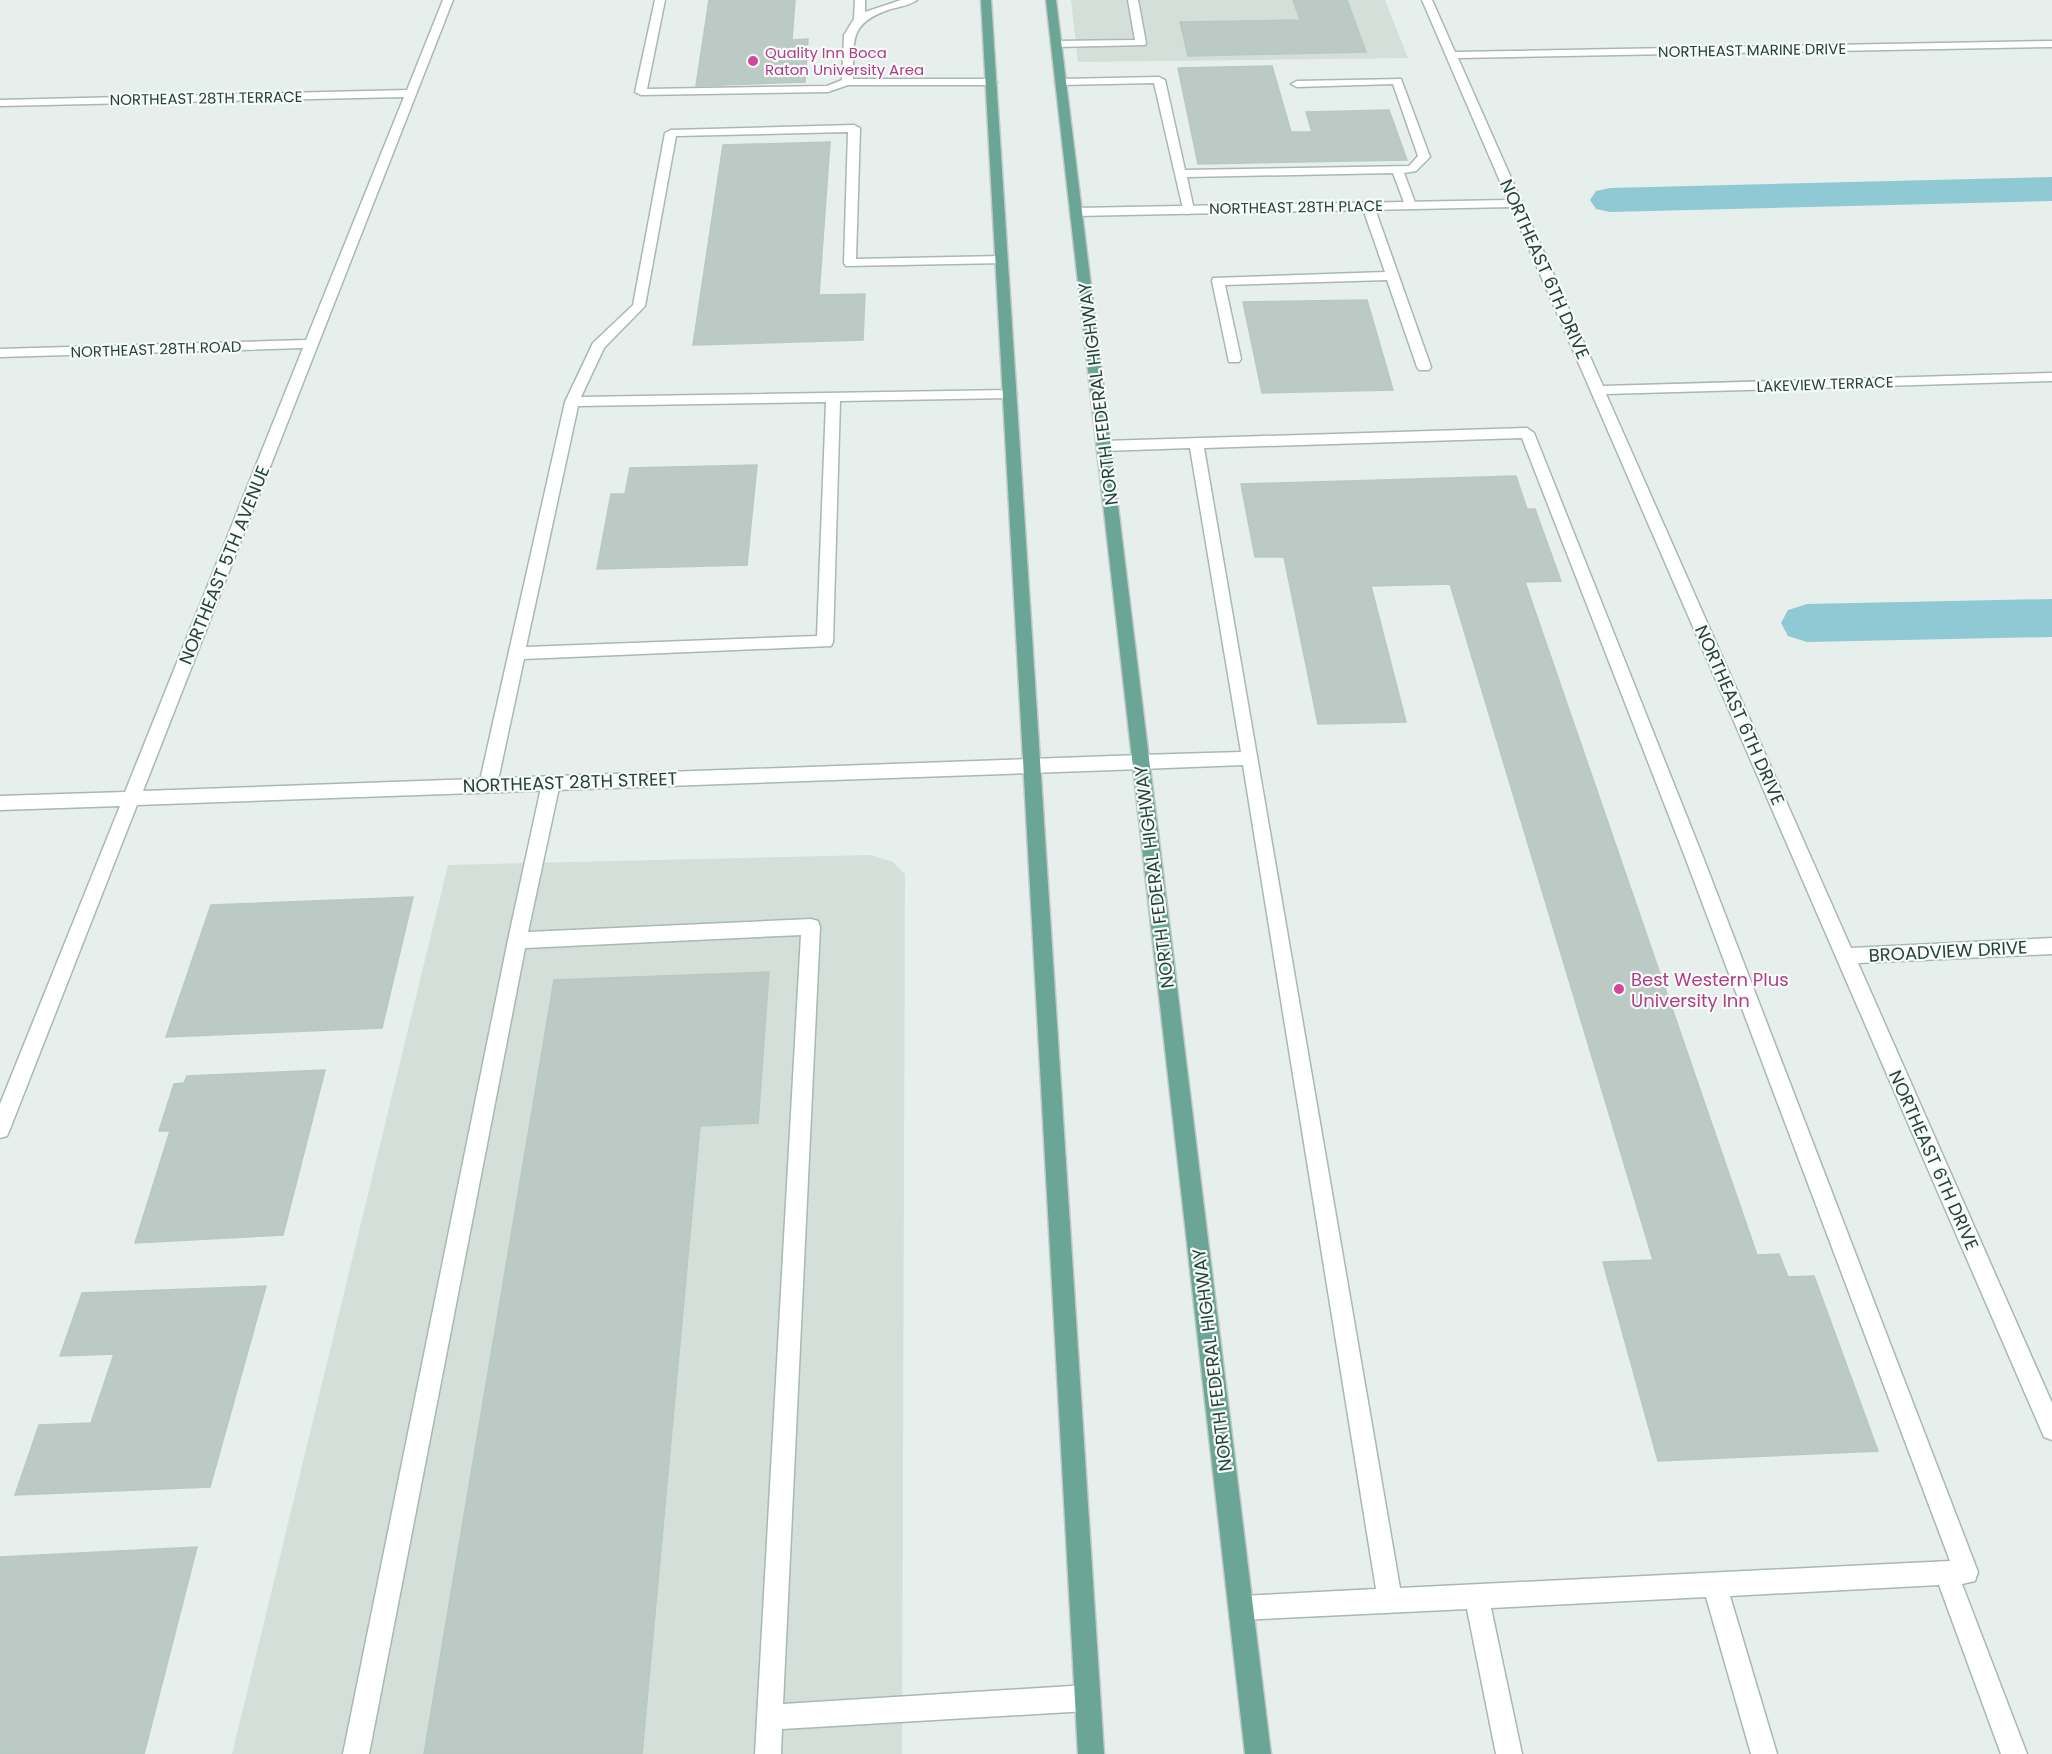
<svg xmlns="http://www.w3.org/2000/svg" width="2052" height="1754" viewBox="0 0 2052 1754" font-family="Poppins,sans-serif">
	<rect width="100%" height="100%" fill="#e6efeb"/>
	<g fill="#d4dfda">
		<path d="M1071 0H1385L1408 58 1078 62Z"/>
		<path d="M871 855 893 862 905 874 902 1754H232L448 865Z"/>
	</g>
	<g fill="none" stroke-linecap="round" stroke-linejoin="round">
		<g fill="#8ec9d4" fill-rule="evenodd">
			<path d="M2052 177V201L1610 212 1596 209 1590 200 1596 191 1610 188Z"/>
			<path d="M2052 599V637L1807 642 1788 636 1781 623 1788 610 1807 604Z"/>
		</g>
	</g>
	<g fill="#bbcac4" stroke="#b8c9c2" stroke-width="1.5">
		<path d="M709 0H795L792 40 808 39 805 82 696 86Z"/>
		<path d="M1293 0H1347L1366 52 1188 56 1180 22 1300 20Z"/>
		<path d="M1272 66 1291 132H1312L1306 112 1389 110 1407 160 1198 164 1178 68Z"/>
		<path d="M830 142 819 295 865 294 863 340 693 345 723 145Z"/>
		<path d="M1367 300 1393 390 1262 393 1243 302Z"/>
		<path d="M757 465 747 565 597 569 611 494H625L630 468Z"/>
		<path d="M1516 476 1527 509H1535L1561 581 1525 582 1757 1255 1779 1254 1788 1277 1814 1276 1878 1451 1658 1461 1603 1262 1653 1260 1450 584 1371 586 1406 722 1318 724 1284 557H1255L1241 484Z"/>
		<path d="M413 897 382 1028 166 1037 211 905Z"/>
		<path d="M769 972 758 1123 700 1126 642 1754H424L554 980Z"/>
		<path d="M325 1070 283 1235 135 1243 170 1131H159L174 1084 184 1083 187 1076Z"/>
		<path d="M266 1286 210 1487 15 1495 39 1425 91 1423 114 1354 60 1356 82 1293Z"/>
		<path d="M197 1547 144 1754H0V1557Z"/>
	</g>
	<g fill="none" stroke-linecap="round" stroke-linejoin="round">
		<g stroke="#a8b8b2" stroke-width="3">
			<g id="lane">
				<path d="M655 0H665L647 89 827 86 842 80 844 35 854 19 855 0H865V12L901 0H917C910 5 899 7 891 9 848 23 854 40 853 79H991L997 82 991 85H848L828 92 641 95 635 92Z"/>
				<path d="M1128 0H1138L1146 43 1145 45 1056 47 1051 44 1056 41 1135 40Z"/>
				<path d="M1159 77 1165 80 1185 170 1409 166 1418 156 1393 84 1297 87 1291 84 1297 81 1401 79 1430 157 1416 171 1404 173 1416 205 1414 208H1406L1393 173 1187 177 1194 210 1188 214 1184 213 1154 83 1061 85 1055 82 1061 79Z"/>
				<path d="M854 125 860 128 856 259 1001 256 1007 260 1005 263 846 266 844 263 848 132 676 136 645 306 604 348 581 397 1010 390 1017 394 1010 398 840 401 833 642 831 646 524 659 497 785 494 790 488 792 482 790 479 785 565 402 593 343 633 305 665 133 671 130ZM826 402 817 636 526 647 578 406Z"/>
				<path d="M1368 202 1374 206 1431 367 1429 370H1419L1417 367 1387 280 1225 285 1241 359 1239 362H1229L1212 281 1213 278 1385 272 1362 206Z"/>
				<path d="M1527 428 1534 433 1703 857 1978 1572 1975 1581 1962 1584 2027 1754H2001L1939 1585 1730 1596 1777 1754H1751L1706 1597 1491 1608 1522 1754H1496L1467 1609 1241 1620 1232 1617 1229 1608 1232 1599 1241 1596 1376 1589 1243 765 1141 769 1135 767 1133 762 1135 757 1141 755 1241 752 1190 448 1104 451 1097 446 1104 441ZM1522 438 1685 857 1950 1561 1400 1588 1204 448Z"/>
				<path d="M551 776 557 778 560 783 528 932 811 919 818 921 820 927 783 1704 1087 1685 1096 1689 1100 1698 1096 1707 1087 1711 782 1729 781 1754H755L801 935 525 948 369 1754H343L508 940 542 783 545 778Z"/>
			</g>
		</g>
		<g stroke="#a8b8b2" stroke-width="3">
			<g id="street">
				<path d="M443 0H453L143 791 1141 755 1147 757 1149 762 1147 767 1141 769 137 805 10 1129 7 1136 0 1138V1104L120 806 0 810V796L125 792 303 348 0 357V349L306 340 404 97 0 106V100L407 90Z"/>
				<path d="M1422 0H1432L1455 52 2052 41V47L1458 58 1603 386 2052 373V381L1606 394 1851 948 2052 938V954L1858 963 2052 1403V1440L2044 1437 1511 207 1076 216 1070 212 1076 208 1508 200Z"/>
			</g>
		</g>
		<g stroke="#c2cac8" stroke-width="3">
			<g id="primary">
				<path d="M981 0H991L1104 1754H1078Z"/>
				<path d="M1046 0H1056L1271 1754H1245Z"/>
			</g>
		</g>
		<use href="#lane" fill="#fff" fill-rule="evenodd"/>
		<use href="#street" fill="#fff" fill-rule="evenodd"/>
		<use href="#primary" fill="#6aa596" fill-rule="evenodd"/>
	</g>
	<g fill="#d1479c" stroke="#f7fbf9" stroke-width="2">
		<circle cx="753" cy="61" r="6"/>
		<circle cx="1619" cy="989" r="6"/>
	</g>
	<g text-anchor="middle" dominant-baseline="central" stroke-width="4.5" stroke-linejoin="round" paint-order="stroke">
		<g font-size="15" fill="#24423a" stroke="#f7fbf9">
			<text transform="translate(1752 50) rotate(-1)">NORTHEAST MARINE DRIVE</text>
			<text transform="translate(206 98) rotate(-1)">NORTHEAST 28TH TERRACE</text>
			<text transform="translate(1296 207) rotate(-1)">NORTHEAST 28TH PLACE</text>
			<text transform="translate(156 349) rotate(-2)">NORTHEAST 28TH ROAD</text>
			<text transform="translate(1825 384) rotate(-2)">LAKEVIEW TERRACE</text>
		</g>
		<g font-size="15" fill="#b23c85" stroke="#f7fbf9" text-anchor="start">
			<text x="765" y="52">Quality Inn Boca<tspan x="765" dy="17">Raton University Area</tspan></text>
		</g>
		<g font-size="18" fill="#24423a" stroke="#f7fbf9">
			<text transform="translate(1545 269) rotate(66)">NORTHEAST 6TH DRIVE</text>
			<text transform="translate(1098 394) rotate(-97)">NORTH FEDERAL HIGHWAY</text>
			<text transform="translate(224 565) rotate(-68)">NORTHEAST 5TH AVENUE</text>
			<text transform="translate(1740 715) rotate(66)">NORTHEAST 6TH DRIVE</text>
			<text transform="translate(570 782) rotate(-2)">NORTHEAST 28TH STREET</text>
			<text transform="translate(1154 877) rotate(-97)">NORTH FEDERAL HIGHWAY</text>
			<text transform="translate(1948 951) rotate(-3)">BROADVIEW DRIVE</text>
			<text transform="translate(1934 1160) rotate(66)">NORTHEAST 6TH DRIVE</text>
			<text transform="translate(1212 1360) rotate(-97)">NORTH FEDERAL HIGHWAY</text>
		</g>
		<g font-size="18" fill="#b23c85" stroke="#f7fbf9" text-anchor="start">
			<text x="1631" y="979">Best Western Plus<tspan x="1631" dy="21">University Inn</tspan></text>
		</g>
	</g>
</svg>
